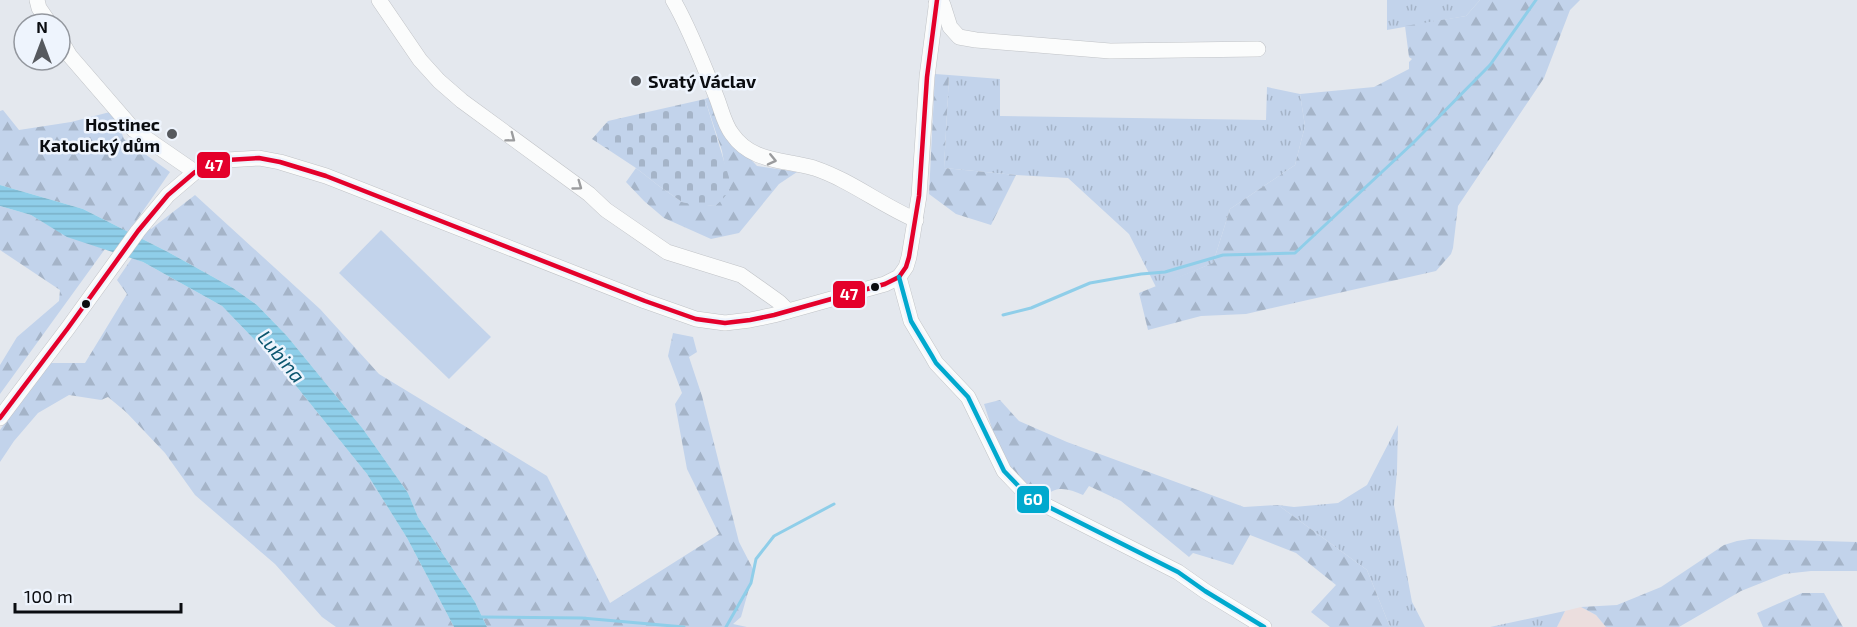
<svg xmlns="http://www.w3.org/2000/svg" width="1857" height="627" viewBox="0 0 1857 627" font-family="'Exo 2',sans-serif">
	<defs>
		<pattern id="grass-tufts" width="24" height="20" patternUnits="userSpaceOnUse" patternTransform="scale(1.5)"><rect width="24" height="20" fill="#c2d3eb"/><path d="M3 7l-1-3M5 7V3M7 7l1-3M15 17l-1-3M17 17v-4M19 17l1-3" fill="none" stroke="#a5b4c8"/></pattern>
		<pattern id="forest-firs" width="22" height="20" patternUnits="userSpaceOnUse" patternTransform="scale(1.5)"><rect width="22" height="20" fill="#c2d3eb"/><path d="M5 1l3.5 6h-7zM16 11l3.5 6h-7z" fill="#a5b4c8"/></pattern>
		<pattern id="cemetery-stones" width="16" height="16" patternUnits="userSpaceOnUse" patternTransform="scale(1.5)"><rect width="16" height="16" fill="#c2d3eb"/><path d="M2 7V4a2 2 0 0 1 4 0v3zM10 15v-3a2 2 0 0 1 4 0v3z" fill="#a5b4c8"/></pattern>
		<pattern id="water-rules" width="6" height="5" patternUnits="userSpaceOnUse" patternTransform="scale(1.5)"><rect width="6" height="5" fill="#8fcee9"/><path d="M0 2.5h6" fill="none" stroke="#7ab0c7"/></pattern>
	</defs>
	<rect width="100%" height="100%" fill="#e4e8ee"/>
	<path fill="#ebdede" d="M1581 607 1596 615 1606 627H1557L1565 611Z"/>
	<g fill="url(#grass-tufts)">
		<path d="M1387 0H1480L1466 16 1387 30Z"/>
		<path d="M949 75 1000 79V116L1266 120 1267 87 1300 94 1305 126 1295 165 1230 209 1213 263 1156 287 1129 234 1068 178 1016 175 944 168Z"/>
		<path d="M1398 425 1397 471 1394 505 1412 602 1425 627H1390L1367 570 1278 505 1294 507 1338 503 1367 485Z"/>
		<path d="M1565 611 1557 627H1490Z"/>
	</g>
	<g fill="url(#forest-firs)">
		<path d="M1480 0H1580L1570 10 1544 78 1458 206 1453 248 1451 254 1436 271 1246 314 1201 316 1148 330 1139 293 1213 263 1230 209 1295 165 1305 126 1300 94 1374 87 1409 69V62L1412 59 1409 57 1405 26 1466 16Z"/>
		<path d="M935 74 949 75 944 168 1016 175 991 225 956 214 929 194Z"/>
		<path d="M711 96 727 134 757 166 797 172 779 184 739 233 711 239 664 218 644 201 626 182 636 168 659 186 682 202 715 206 729 190 722 151 705 99Z"/>
		<path d="M3 110 19 130 71 122 110 112 120 122 119 126 124 139 170 172 136 221 151 229 195 195 320 309 379 374 547 476 610 603 719 534 687 469 675 404 682 393 668 356 673 333 693 337 697 352 689 357 702 396 739 542 754 571 741 617 733 624 747 627H487L475 602 418 517 408 493 363 429 287 336 257 305 233 288 168 252 83 209 0 185V111Z"/>
		<path d="M0 206 31 215 67 236 105 249 0 394V365L17 337 59 301 60 290 0 250Z"/>
		<path d="M132 258 143 262 222 306 280 366 367 474 407 538 454 627H336L322 617 275 564 195 495 165 453 126 412 108 397 101 400 69 395 38 413 14 441 0 462V430L50 363H85L127 294 117 280Z"/>
		<path d="M1000 400 1019 421 1067 442 1244 507 1278 505 1367 570 1390 627H1330L1311 612 1336 585 1296 553 1250 535 1233 565 1193 553 1189 557 1121 501 1089 486 1083 495C1069 489 1054 484 1044 499 1003 470 999 449 984 404Z"/>
		<path d="M1750 539 1857 542V571H1811L1784 574 1741 591 1679 627H1606L1596 615 1581 607 1617 605 1661 587 1724 545 1737 541Z"/>
		<path d="M1802 593H1824L1843 627H1763L1757 613Z"/>
	</g>
	<path fill="url(#cemetery-stones)" d="M705 99 731 184C729 194 722 200 715 206L704 205V207L682 202 659 186 636 168 592 139 608 121Z"/>
	<path fill="#c2d3eb" d="M381 230 491 337 449 379 339 273Z"/>
	<path fill="url(#water-rules)" d="M0 185 83 209 168 252 233 288 257 305 287 336 363 429 408 493 418 517 475 602 487 627H454L407 538 367 474 280 366 222 306 143 262 67 237 31 215 0 206Z"/>
	<g fill="none" stroke-linecap="round" stroke-linejoin="round">
		<g stroke="#8fcee9" stroke-width="3">
			<path d="M1003 315 1031 308 1090 283 1141 274 1165 272 1223 255 1295 253 1413 143 1490 65 1536 0"/>
			<path d="M480 617 582 618 684 627"/>
			<path d="M726 627 751 583 756 559 774 536 834 504"/>
		</g>
		<g stroke="#c0c3c7" stroke-width="16">
			<g id="minor">
				<path d="M37 0 39 8 50 24"/>
				<path d="M379 0 420 60 439 81 462 101 589 194 606 210 667 252 741 275 779 302 788 311"/>
				<path d="M673 0C689 27 704 66 716 96 721 108 724 124 732 134 752 163 784 159 814 168 850 180 881 205 916 220"/>
				<path d="M936 4 943 5 950 27 959 37 976 40 1110 51 1258 49"/>
				<path d="M60 39 70 56 134 130 195 172"/>
				<path d="M899 277 911 321 932 356 936 363 968 397 1004 471 1029 497 1178 572 1205 591 1264 627"/>
				<path d="M0 418 68 328 138 231 168 195 195 172 227 160 259 158 280 162 326 176 645 301 696 319 725 323 750 320 774 315 885 284 899 277 906 267 909 257 919 196 927 77 937 0"/>
			</g>
		</g>
		<use href="#minor" stroke="#fbfcfc" stroke-width="15"/>
		<g stroke="#eef4fd" stroke-width="9">
			<path id="bus-1" d="M0 418 68 328 138 231 168 195 195 172 227 160 259 158 280 162 326 176 645 301 696 319 725 323 750 320 774 315 885 284 899 277 906 267 909 257 919 196 927 77 937 0"/>
		</g>
		<g stroke="#eef4fd" stroke-width="9">
			<path id="bus-2" d="M899 277 911 321 932 356 936 363 968 397 1004 471 1029 497 1178 572 1205 591 1264 627"/>
		</g>
		<use href="#bus-1" stroke="#e4002b" stroke-width="4.5"/>
		<use href="#bus-2" stroke="#00a9ce" stroke-width="4.5"/>
	</g>
	<defs><path id="oneway-chevron" d="M-2-3.5L2.5 0L-2 3.5" fill="none" stroke-width="1.6" stroke-linecap="round" stroke-linejoin="round" transform="scale(1.5)"/></defs>
	<g stroke="#9b9c9e">
		<use href="#oneway-chevron" transform="translate(511 138) rotate(37)"/>
		<use href="#oneway-chevron" transform="translate(772 160) rotate(13)"/>
		<use href="#oneway-chevron" transform="translate(578 186) rotate(36)"/>
	</g>
	<g fill="#56595e" stroke="#eef4fd" stroke-width="2">
		<circle cx="636" cy="81" r="6"/>
		<circle cx="172" cy="134" r="6"/>
	</g>
	<g fill="#0a0c10" stroke="#eef4fd" stroke-width="2">
		<circle cx="875" cy="287" r="5"/>
		<circle cx="86" cy="304" r="5"/>
	</g>
	<g text-anchor="middle" dominant-baseline="central" stroke-width="5" stroke-linejoin="round" paint-order="stroke">
		<g font-size="18" font-weight="bold" fill="#0a0c10" stroke="#eef4fd" text-anchor="start">
			<text x="648" y="81">Svatý Václav</text>
			<text x="160" y="124" text-anchor="end">Hostinec<tspan x="160" dy="21">Katolický dům</tspan></text>
		</g>
		<g font-size="20" font-style="italic" fill="#0b566f" stroke="#eef4fd">
			<text transform="translate(282 356) rotate(50)">Lubina</text>
		</g>
	</g>
	<g stroke="#eef4fd" stroke-width="2">
		<rect x="196" y="151" width="35" height="28" rx="6" fill="#e4002b"/>
		<rect x="832" y="280" width="34" height="29" rx="6" fill="#e4002b"/>
		<rect x="1016" y="485" width="34" height="29" rx="6" fill="#00a9ce"/>
	</g>
	<g font-size="16" text-anchor="middle" font-weight="bold" fill="#fff">
		<text x="214" y="171">47</text>
		<text x="849" y="300">47</text>
		<text x="1033" y="505">60</text>
	</g>
	<g transform="translate(42 42)"><circle r="28" fill="#eef4fd" stroke="#93979e" stroke-width="1.5"/>
	<path d="M0-4.5L10 22L0 15L-10 22Z" fill="#56595e"/>
	<text y="-9" font-size="16" font-weight="bold" text-anchor="middle" fill="#0a0c10">N</text>
	</g>
	<path d="M15 603v9h166v-9" fill="none" stroke="#0a0c10" stroke-width="3"/>
	<text x="24" y="603" font-size="18" fill="#0a0c10" stroke="#eef4fd" stroke-width="4.5" paint-order="stroke">100 m</text>
</svg>
